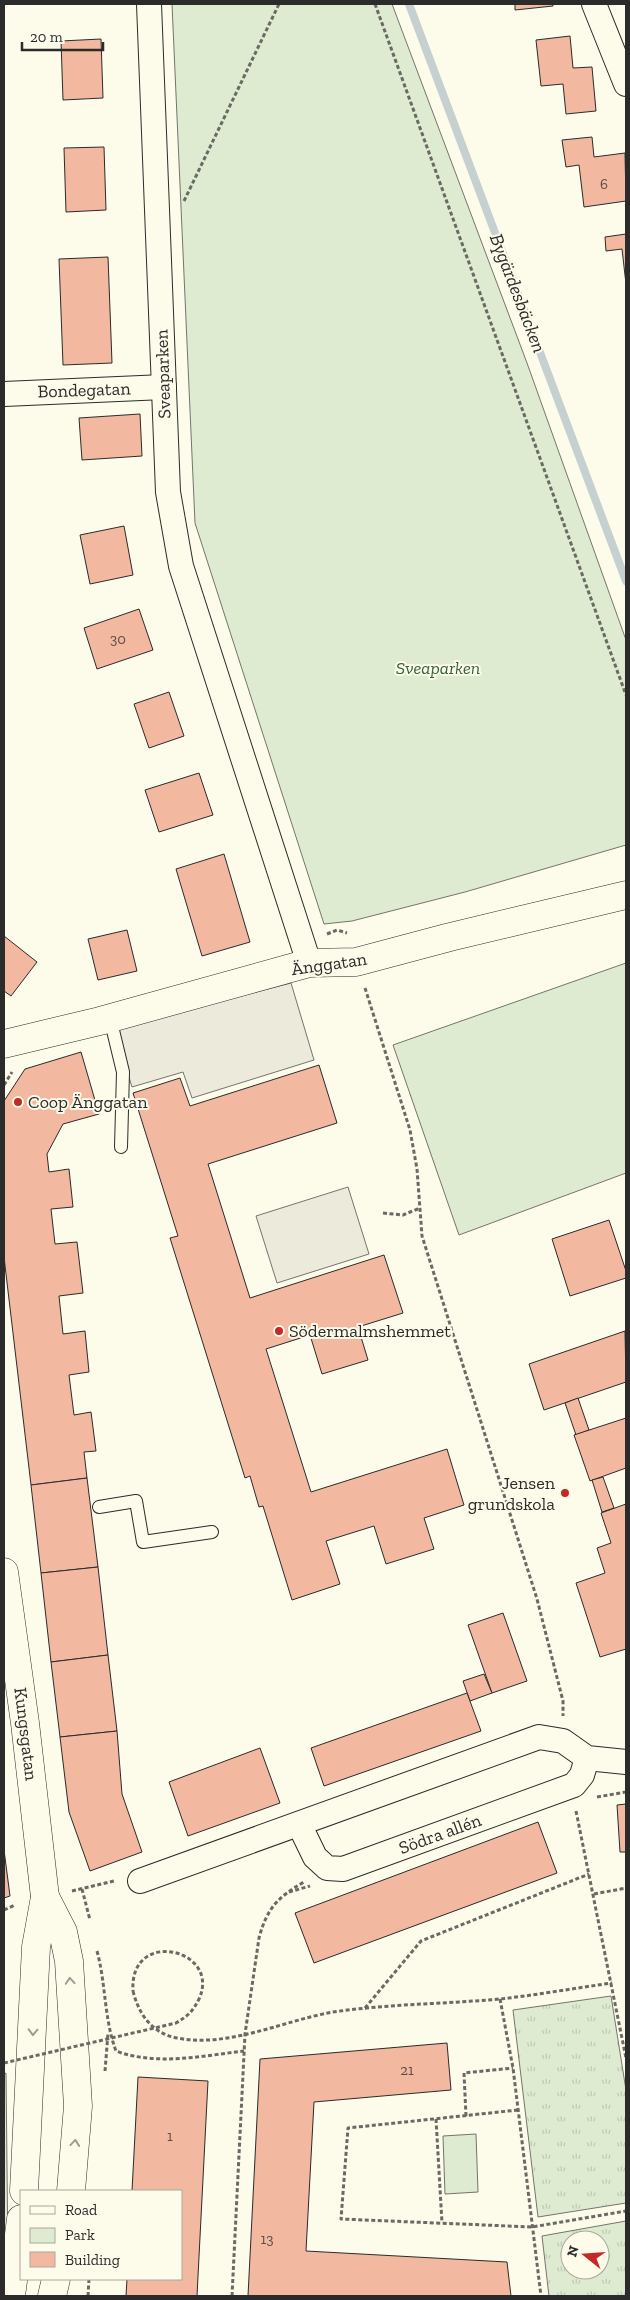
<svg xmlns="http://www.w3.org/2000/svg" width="630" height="2300" viewBox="0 0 630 2300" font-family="'Zilla Slab',serif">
	<defs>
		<pattern id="grass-tufts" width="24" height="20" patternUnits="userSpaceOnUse" patternTransform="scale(1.25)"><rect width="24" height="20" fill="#deebd1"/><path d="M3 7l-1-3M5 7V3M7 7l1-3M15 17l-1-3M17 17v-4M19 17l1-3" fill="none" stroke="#bfcab4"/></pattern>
	</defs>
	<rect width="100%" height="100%" fill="#fdfbea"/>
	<g fill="url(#grass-tufts)" stroke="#74746e" fill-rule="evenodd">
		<path d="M611 1996 626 2090V2203L538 2217 513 2010Z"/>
		<path d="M626 2221V2296H549L542 2236ZM570 2240H600V2270H570Z"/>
	</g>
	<g fill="#deebd1" stroke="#74746e">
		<path d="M172 4H392L527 363 626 640V845L465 892 352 921 324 924 195 523Z"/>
		<path d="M626 963V1173L459 1235 393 1045Z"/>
		<path d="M6 2073 8 2261 4 2277V2074Z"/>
		<path d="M476 2134 478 2192 445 2194 443 2136Z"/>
	</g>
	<g fill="#eceadb" stroke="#74746e">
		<path d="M291 983 314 1060 192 1098 183 1072 132 1087 114 1029Z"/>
		<path d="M348 1187 369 1254 277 1283 256 1216Z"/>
	</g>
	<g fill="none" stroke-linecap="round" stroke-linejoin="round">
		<path stroke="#c7d0d0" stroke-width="8" d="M409 4 626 581"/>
	</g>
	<g fill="#f2b8a0" stroke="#2b2b2b">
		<path d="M515 4H553V6L515 10Z"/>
		<path d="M570 36 573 68 592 67 596 111 566 114 563 84 541 86 536 40Z"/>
		<path d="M101 39 103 98 63 100 61 41Z"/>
		<path d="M592 137 594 157 625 153 626 201 584 207 579 165 566 167 562 140Z"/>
		<path d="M104 147 106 210 66 212 64 148Z"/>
		<path d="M626 234V284L622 249 606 251 605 237Z"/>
		<path d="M108 257 112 363 63 365 59 259Z"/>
		<path d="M140 414 142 456 82 460 79 418Z"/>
		<path d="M124 526 133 575 90 584 80 535Z"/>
		<path d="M139 609 153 650 97 669 84 628Z"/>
		<path d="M169 692 184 736 149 748 134 704Z"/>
		<path d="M199 773 213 815 159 832 145 790Z"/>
		<path d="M224 854 250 942 202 956 176 869Z"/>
		<path d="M127 930 137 971 98 980 88 939Z"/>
		<path d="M4 936 37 962 11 996 4 991Z"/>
		<path d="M81 1052 99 1114 63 1124 47 1154 49 1172 69 1169 73 1207 51 1209 55 1244 77 1242 83 1293 59 1296 63 1334 85 1331 89 1372 69 1375 74 1415 91 1412 96 1451 84 1452 87 1478 31 1485 4 1257V1101L25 1069Z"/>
		<path d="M319 1065 337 1123 208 1164 250 1298 384 1255 403 1313 358 1327 368 1360 322 1374 310 1335 266 1349 311 1492 447 1449 464 1505 424 1518 434 1549 386 1564 374 1526 326 1541 340 1584 292 1600 263 1506 259 1507 250 1476 245 1478 170 1238 178 1236 133 1093 180 1078 190 1106Z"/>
		<path d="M609 1220 626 1271V1278L570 1296 552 1239Z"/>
		<path d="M625 1331 626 1382 544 1410 529 1364Z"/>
		<path d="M578 1398 589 1430 576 1435 565 1403Z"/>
		<path d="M626 1418V1468L590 1481 574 1435Z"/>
		<path d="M603 1477 614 1508 602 1512 592 1480Z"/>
		<path d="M87 1478 98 1567 41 1573 31 1485Z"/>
		<path d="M626 1504V1649L600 1657 576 1583 605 1573 597 1548 611 1543 601 1513Z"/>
		<path d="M98 1567 108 1655 51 1662 41 1573Z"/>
		<path d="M503 1613 527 1681 492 1693 468 1625Z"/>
		<path d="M108 1655 117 1731 60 1737 51 1662Z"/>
		<path d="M484 1674 492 1693 470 1701 463 1681Z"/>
		<path d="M467 1693 481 1731 324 1786 311 1748Z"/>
		<path d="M117 1731 122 1794 142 1852 90 1871 69 1812 60 1737Z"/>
		<path d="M260 1748 280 1803 188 1836 169 1782Z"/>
		<path d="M626 1804V1852H620L617 1805Z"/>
		<path d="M538 1822 557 1873 314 1963 295 1913Z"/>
		<path d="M4 1850 10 1896 4 1898Z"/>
		<path d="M447 2043 451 2090 314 2102 306 2251 507 2262 511 2296H248L260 2059Z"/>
		<path d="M138 2077 208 2081 197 2296H126L127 2279H181V2191H132Z"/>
	</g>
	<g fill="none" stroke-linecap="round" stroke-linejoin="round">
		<g stroke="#2b2b2b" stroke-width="14">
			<g id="lane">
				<path d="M110 1018 123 1072 121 1147"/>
				<path d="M99 1507 136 1501 143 1542 212 1532"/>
			</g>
		</g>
		<g stroke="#2b2b2b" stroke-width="26">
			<g id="street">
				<path d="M149 4 168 492 181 566 309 963"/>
				<path d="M594 4 626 84"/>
				<path d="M4 394 164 387"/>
				<path d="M299 1824 315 1857 327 1868 343 1869 574 1785 582 1775 587 1758"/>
				<path d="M140 1881 539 1737 563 1741 587 1758 626 1762"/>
			</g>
		</g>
		<g stroke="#2b2b2b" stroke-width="29">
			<g id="secondary">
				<path d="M4 1044 100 1021 309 963 356 962 450 937 626 895"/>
				<path d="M4 1572 25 1723 45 1897 36 1947 24 2191"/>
				<path d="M45 1897 63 1932 69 1961 78 2106 71 2191"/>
				<path d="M11 2296 21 2219"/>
				<path d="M52 2296 56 2279"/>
			</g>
		</g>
		<g stroke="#6a6964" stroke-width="3" stroke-dasharray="4 2.5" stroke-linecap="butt">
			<path d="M375 4 626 695"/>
			<path d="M184 201 279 4"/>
			<path d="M327 934 337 930 347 933"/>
			<path d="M365 988 410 1130 417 1169 422 1236 537 1599 563 1701V1716"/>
			<path d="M4 1085 12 1072"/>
			<path d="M383 1213 403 1215 420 1208"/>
			<path d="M597 1797 626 1792"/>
			<path d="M576 1811 626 2058"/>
			<path d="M82 1889 90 1920"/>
			<path d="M72 1891 114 1881"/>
			<path d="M289 1892 310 1886"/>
			<path d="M594 1894 626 1888"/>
			<path d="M4 1910 15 1905"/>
			<path d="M97 1951C106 1984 104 2019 116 2051 156 2066 202 2056 244 2051"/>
			<path d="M133 1991C139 2015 152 2033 177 2038 229 2048 282 2021 333 2012 388 2004 444 2004 500 1999 537 1995 575 1988 612 1983"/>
			<path d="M500 1999 513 2068 541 2296"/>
			<path d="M365 2008 421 1941 589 1874"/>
			<path d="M105 2071 108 2033"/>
			<path d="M518 2110 348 2128 341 2219 532 2227 626 2211"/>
			<path d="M466 2116 464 2073 513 2068"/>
			<path d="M436 2119 442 2223"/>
			<path d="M88 2296 89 2279"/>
			<path d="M232 2296 245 2034 259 1938C267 1908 278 1897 304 1882"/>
		</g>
		<use href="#lane" stroke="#fdfbea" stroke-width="12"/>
		<use href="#street" stroke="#fdfbea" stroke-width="24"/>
		<use href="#secondary" stroke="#fdfbea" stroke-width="28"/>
		<path stroke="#6a6964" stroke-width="3" stroke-dasharray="4 2.5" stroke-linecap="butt" d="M4 2063 176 2023C188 2016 193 2011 199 1999 222 1949 129 1927 133 1991"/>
	</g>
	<defs><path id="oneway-chevron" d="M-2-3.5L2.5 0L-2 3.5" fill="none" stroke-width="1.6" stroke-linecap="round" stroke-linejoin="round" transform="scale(1.25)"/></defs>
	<g stroke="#9e9d94">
		<use href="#oneway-chevron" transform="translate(70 1981) rotate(-94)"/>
		<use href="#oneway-chevron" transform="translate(33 2032) rotate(92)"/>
		<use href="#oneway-chevron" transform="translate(75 2143) rotate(-85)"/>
	</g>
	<g fill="#c62828" stroke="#fdfbea" stroke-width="2">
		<circle cx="18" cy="1102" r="5"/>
		<circle cx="279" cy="1331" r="5"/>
		<circle cx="565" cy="1493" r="5"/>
	</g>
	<g text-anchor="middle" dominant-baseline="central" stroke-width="4" stroke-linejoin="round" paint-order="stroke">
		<g font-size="15" fill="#5d4e48">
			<text x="604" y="184">6</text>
			<text x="118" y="639">30</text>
			<text x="407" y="2070">21</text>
			<text x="170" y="2136">1</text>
			<text x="267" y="2239">13</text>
		</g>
		<g font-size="18" fill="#2b2b2b" stroke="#fdfbea">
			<text transform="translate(163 374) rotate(-92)">Sveaparken</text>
			<text transform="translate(84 390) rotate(-2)">Bondegatan</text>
			<text transform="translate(329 964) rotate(-8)">Änggatan</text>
			<text transform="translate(26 1734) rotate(83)">Kungsgatan</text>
			<text transform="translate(440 1834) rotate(-20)">Södra allén</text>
		</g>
		<g font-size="18" font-style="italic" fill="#34623c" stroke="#fdfbea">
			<text x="438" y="668">Sveaparken</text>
		</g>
		<g font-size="18" fill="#2b2b2b" stroke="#fdfbea" text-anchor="start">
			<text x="28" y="1102">Coop Änggatan</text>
			<text x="289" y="1331">Södermalmshemmet</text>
			<text x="555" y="1483" text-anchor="end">Jensen<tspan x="555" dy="21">grundskola</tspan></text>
		</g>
		<g font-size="19" font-style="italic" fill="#2b2b2b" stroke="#fdfbea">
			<text transform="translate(518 293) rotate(69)">Bygärdesbäcken</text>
		</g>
	</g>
	<rect width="630" height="2300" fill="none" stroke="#2b2b2b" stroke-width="10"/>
	<rect x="20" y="2190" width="162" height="90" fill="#fdfbea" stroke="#a9a89e"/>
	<rect x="30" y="2206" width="25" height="8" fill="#fdfbea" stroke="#a9a89e"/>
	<text x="65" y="2215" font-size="15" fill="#2b2b2b">Road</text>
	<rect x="30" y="2228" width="25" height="15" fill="#deebd1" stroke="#a9a89e"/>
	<text x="65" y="2240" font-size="15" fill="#2b2b2b">Park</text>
	<rect x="30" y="2252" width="25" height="15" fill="#f2b8a0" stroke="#a9a89e"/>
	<text x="65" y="2265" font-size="15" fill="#2b2b2b">Building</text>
	<g transform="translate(585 2255) rotate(287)"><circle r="24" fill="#fdfbea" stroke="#a9a89e"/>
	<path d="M0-4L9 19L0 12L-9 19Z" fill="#c62828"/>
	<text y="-8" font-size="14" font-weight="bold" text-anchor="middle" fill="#2b2b2b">N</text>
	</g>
	<path d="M22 42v8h81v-8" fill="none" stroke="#2b2b2b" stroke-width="2.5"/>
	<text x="30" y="42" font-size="15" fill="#2b2b2b" stroke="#fdfbea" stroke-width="4" paint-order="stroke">20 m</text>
</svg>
